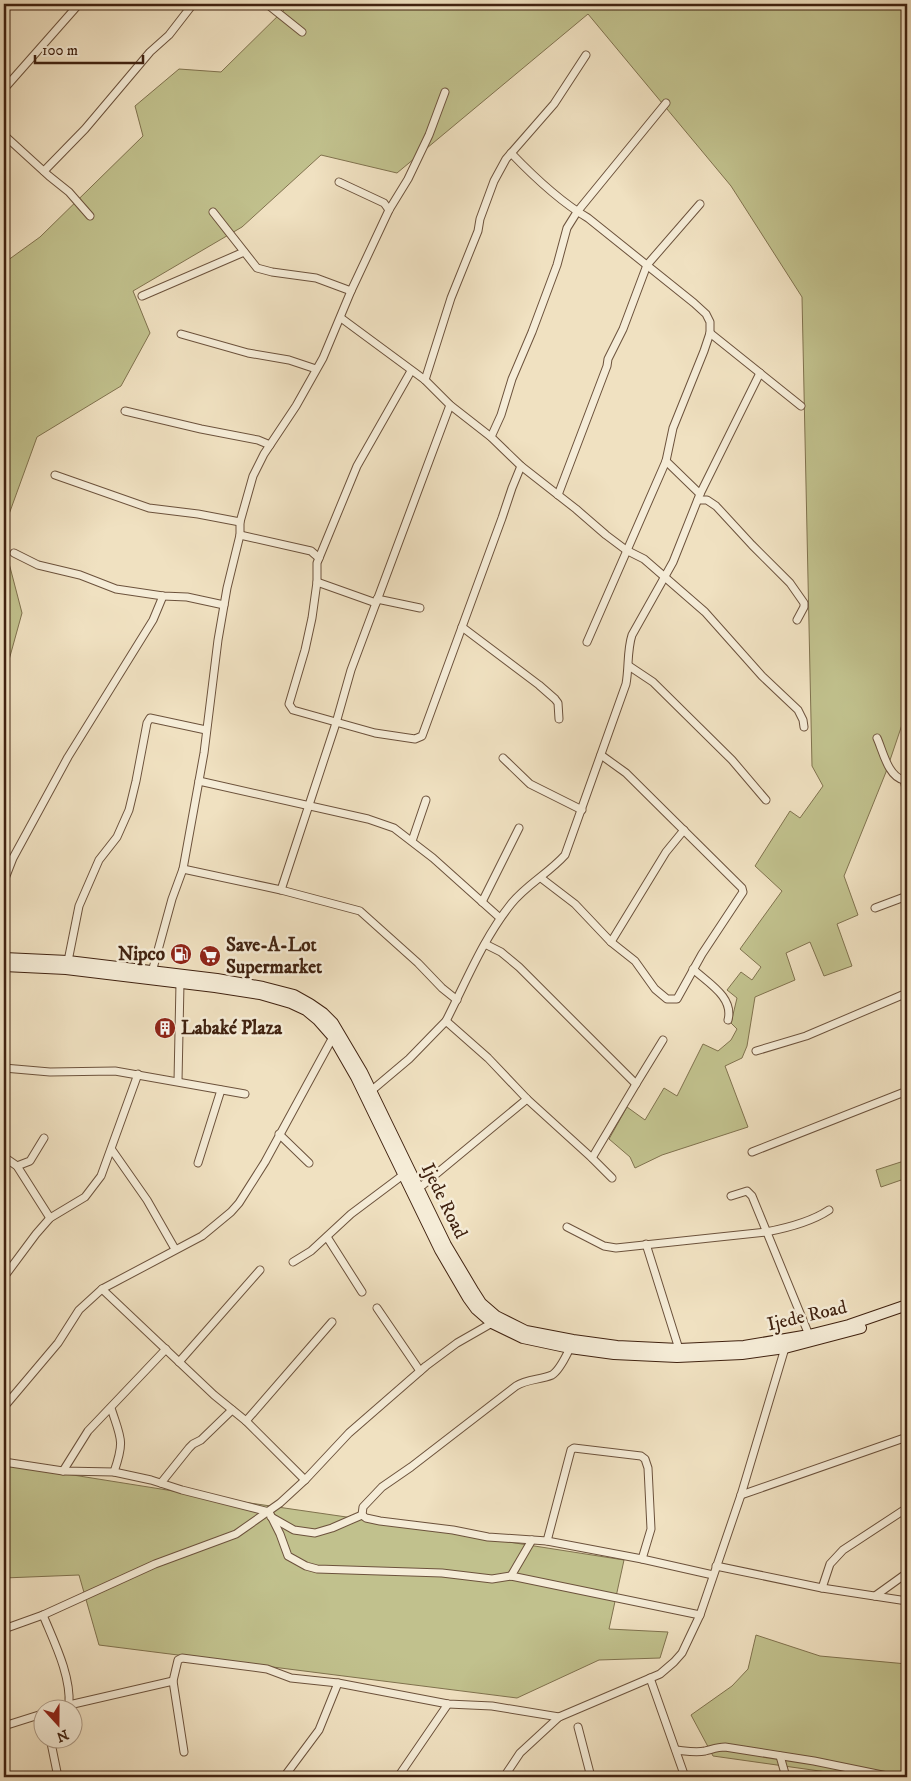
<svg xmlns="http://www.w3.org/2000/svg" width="911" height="1781" viewBox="0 0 911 1781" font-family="'IM FELL DW Pica',serif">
	<rect width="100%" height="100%" fill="#f0e1c1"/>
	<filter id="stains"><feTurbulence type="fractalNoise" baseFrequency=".004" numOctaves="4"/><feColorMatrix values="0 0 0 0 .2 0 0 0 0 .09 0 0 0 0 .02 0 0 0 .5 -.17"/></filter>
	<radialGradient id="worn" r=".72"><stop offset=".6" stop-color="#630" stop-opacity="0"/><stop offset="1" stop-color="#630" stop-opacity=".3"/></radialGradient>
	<g fill="#c1c18d" stroke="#80724e">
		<path d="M290 4H907V710L886 772 844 876 858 915 837 924 852 966 824 976 810 942 786 953 795 980 755 997 747 1046 742 1058 725 1066 748 1127 662 1155 635 1168 630 1157 609 1139 627 1107 645 1120 664 1088 677 1096 703 1044 718 1051 731 1040 737 1029 731 1023 737 998 727 990 741 972 752 980 761 967 740 949 782 891 755 866 790 811 800 818 823 786 812 766 802 297 731 186 588 14 397 173 321 155 242 227 133 291 150 333 121 386 37 437 4 528V263L40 237 143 136 135 106 179 69 221 72Z"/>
		<path d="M4 544 22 613 4 678Z"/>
		<path d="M907 1160V1178L881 1187 876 1170Z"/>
		<path d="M4 1464 236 1501 381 1522 624 1560 609 1629 668 1632 660 1658 599 1660 517 1698 99 1645 79 1575 4 1578Z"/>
		<path d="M756 1635 820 1656 907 1664V1777H862L713 1756 691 1715 732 1686 748 1669Z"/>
	</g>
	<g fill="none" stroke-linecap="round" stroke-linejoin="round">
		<g stroke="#6c523c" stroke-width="9">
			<g id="street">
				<path d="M267 4 302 32"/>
				<path d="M4 89 79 4"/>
				<path d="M4 135 49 176 69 192 90 216"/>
				<path d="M511 153C534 177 559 201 588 218L694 303 706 314 710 322V333L704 351 673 428 666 461 587 642"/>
				<path d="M44 171 85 129 150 52 169 35 193 4"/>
				<path d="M339 182 384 203 389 210"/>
				<path d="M213 212 257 268 272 272 316 278 351 291"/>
				<path d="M142 296 244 252"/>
				<path d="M341 318 425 380 450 405 491 437 521 466 576 509 606 535 626 550 644 559 705 612 762 676 798 710 803 720 804 727"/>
				<path d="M710 333 801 406"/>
				<path d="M181 334 248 353 289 360 316 369"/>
				<path d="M411 371 357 466 317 563V582L312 618 305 650 289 704 293 710 375 733 415 739 422 736 502 518 512 488 521 466"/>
				<path d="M425 380 451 298 478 231 480 219 494 181 506 159 554 104 586 55"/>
				<path d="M125 411 201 429 258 440 270 445"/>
				<path d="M491 437 501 415 512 379 532 332 557 265 567 228 577 212 666 103"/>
				<path d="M666 461 700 494"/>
				<path d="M55 475 149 508 198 514 240 522"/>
				<path d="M558 495 607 366 608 359 623 329 647 265 700 204"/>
				<path d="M698 500H707L716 506 752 545 790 583 804 603V607L797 620"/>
				<path d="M240 535 311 551 319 558"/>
				<path d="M14 553 38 565 80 575 116 589 163 596 187 597 224 605"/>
				<path d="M317 582 376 603"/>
				<path d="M377 599 420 608"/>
				<path d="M462 627 539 685 555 699 558 703 559 719"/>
				<path d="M629 666 653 682 732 760 766 800"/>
				<path d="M877 738C883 751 888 777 904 780"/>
				<path d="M503 758 530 784 582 810"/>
				<path d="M904 780 907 793"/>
				<path d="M199 781 368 819 394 828 433 858 500 918"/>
				<path d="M412 841 426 800"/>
				<path d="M183 869 281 890 360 911 418 963 442 988 457 1000"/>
				<path d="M541 878 575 904 611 942 635 961 655 989 667 999H677L702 954 743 892 742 888 626 773 601 755"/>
				<path d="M4 881 13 858 68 757 153 620 163 596"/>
				<path d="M281 890 336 723 351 670 450 405"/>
				<path d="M482 902 519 828"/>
				<path d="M875 908 907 896"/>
				<path d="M611 942 666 852 684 830"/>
				<path d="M485 944 501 952 519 967 636 1084"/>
				<path d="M68 961 79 906 99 860 117 837 129 810 136 781 147 723 150 718 206 730"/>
				<path d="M693 969C708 983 734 997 728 1020"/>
				<path d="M152 972 172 899 183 869 204 753 218 640 227 588 240 535V522L253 476 264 454 296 406 323 358 351 291 389 210 408 179 429 135 445 92"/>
				<path d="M446 1021C466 982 483 939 511 904 526 885 549 873 565 855L626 684C629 668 627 650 632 635L673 562 700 494 760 373"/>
				<path d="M756 1051 806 1036 907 993"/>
				<path d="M4 1068 50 1072 115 1071 245 1094"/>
				<path d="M178 1081 180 983"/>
				<path d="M371 1091 409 1059 446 1021 488 1058 527 1099 592 1158 612 1178"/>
				<path d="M279 1134 309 1163"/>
				<path d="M112 1150 147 1200 175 1249"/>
				<path d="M752 1152 907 1091"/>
				<path d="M4 1157 17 1166 50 1218"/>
				<path d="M592 1158 636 1084 663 1040"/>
				<path d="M198 1163 221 1090"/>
				<path d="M17 1166 30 1161 44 1138"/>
				<path d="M418 1189 527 1099"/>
				<path d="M731 1196 747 1191 752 1196 809 1335"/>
				<path d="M567 1227 604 1246 616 1248 766 1232C787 1228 811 1222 829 1210"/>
				<path d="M327 1237 362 1292"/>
				<path d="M646 1244 679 1349"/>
				<path d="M293 1262 311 1251 351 1214 403 1175"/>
				<path d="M4 1277 36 1234 50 1218 85 1197 101 1176 138 1074"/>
				<path d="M102 1289 214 1395 246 1421 305 1480"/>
				<path d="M377 1308 420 1371"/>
				<path d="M179 1362 260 1270"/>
				<path d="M4 1407 58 1343 79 1310 102 1289 202 1236 231 1212 239 1203 265 1162 333 1037"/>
				<path d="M111 1408C121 1439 125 1440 114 1472"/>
				<path d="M246 1421 332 1322"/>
				<path d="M4 1462 63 1471 114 1472 151 1480 182 1490 269 1512 280 1534 288 1556 306 1566 317 1569 442 1573 492 1579 511 1576 700 1615"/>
				<path d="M63 1471 88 1431 166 1349"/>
				<path d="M161 1483 189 1448 193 1444 201 1440 232 1410"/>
				<path d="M741 1495 907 1437"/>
				<path d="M362 1515 366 1518 380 1521 453 1530 488 1537 547 1541 642 1559 713 1575"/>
				<path d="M362 1515 363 1507 382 1487 411 1467 516 1386C527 1379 540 1380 552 1375 560 1370 566 1356 570 1348"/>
				<path d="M271 1517 294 1530 315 1533 332 1528 362 1515"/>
				<path d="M547 1541 571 1450 574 1448 641 1456 645 1459 648 1468 651 1529 642 1559"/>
				<path d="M716 1566 822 1588 907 1601"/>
				<path d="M511 1576 532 1540"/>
				<path d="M822 1588 830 1564 843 1550 907 1508"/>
				<path d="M875 1596 907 1573"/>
				<path d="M43 1615C54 1642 71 1675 69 1705L58 1708"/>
				<path d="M4 1629 43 1615 155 1564 236 1534 280 1503 305 1480 349 1433 426 1366 457 1343 492 1323"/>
				<path d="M650 1678 685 1777"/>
				<path d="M69 1705 173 1681"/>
				<path d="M4 1726 42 1714"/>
				<path d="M578 1727 591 1777"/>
				<path d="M50 1738 58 1777"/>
				<path d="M676 1750C686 1751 696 1753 705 1751 713 1749 718 1747 725 1747L814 1761 892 1777"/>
				<path d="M184 1752 173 1681 178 1660 182 1658 267 1669 291 1678 338 1683 448 1704 492 1706 559 1717"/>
				<path d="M780 1756 786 1777"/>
				<path d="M284 1777 319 1730 338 1683"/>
				<path d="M398 1777 448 1704"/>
				<path d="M504 1777 520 1753 559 1717 660 1674 674 1662 682 1653 700 1615 741 1495 785 1348"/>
			</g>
		</g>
		<g stroke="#402210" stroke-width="12">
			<g id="secondary">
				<path d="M4 958 68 961 217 979 263 987 294 995 310 1004 323 1013 333 1023 362 1072 446 1245 474 1292 481 1303 496 1316 526 1331 573 1340 617 1346 679 1349 744 1346 809 1335 849 1325 907 1305"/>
				<path d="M4 966 66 969 215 987 260 994 291 1003 306 1010 318 1020 333 1037 356 1077 440 1250 468 1298 476 1309 492 1323 523 1338 570 1348 614 1354 677 1357 742 1354 785 1348 861 1328"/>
			</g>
		</g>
		<use href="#street" stroke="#f5ecd7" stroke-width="7"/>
		<use href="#secondary" stroke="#f5ecd7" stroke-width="10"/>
	</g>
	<defs>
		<g id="fuel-disc" transform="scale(1.125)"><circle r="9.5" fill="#8f2418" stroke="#f5ecd7"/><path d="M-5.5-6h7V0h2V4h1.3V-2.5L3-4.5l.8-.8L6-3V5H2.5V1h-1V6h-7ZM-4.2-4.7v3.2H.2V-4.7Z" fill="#fff"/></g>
		<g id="supermarket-disc" transform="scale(1.125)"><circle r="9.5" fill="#8f2418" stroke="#f5ecd7"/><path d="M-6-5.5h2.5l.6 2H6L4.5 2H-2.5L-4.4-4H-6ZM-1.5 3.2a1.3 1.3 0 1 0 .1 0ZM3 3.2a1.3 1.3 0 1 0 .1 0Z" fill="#fff"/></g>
		<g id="building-disc" transform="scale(1.125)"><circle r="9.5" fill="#8f2418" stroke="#f5ecd7"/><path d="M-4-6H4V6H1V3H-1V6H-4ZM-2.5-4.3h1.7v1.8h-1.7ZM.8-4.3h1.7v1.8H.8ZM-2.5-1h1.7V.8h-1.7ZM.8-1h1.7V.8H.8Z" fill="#fff"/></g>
	</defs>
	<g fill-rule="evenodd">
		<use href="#fuel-disc" x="181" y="954"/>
		<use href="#supermarket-disc" x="210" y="956"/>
		<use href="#building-disc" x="165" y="1028"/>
	</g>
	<g text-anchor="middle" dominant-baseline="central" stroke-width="5" stroke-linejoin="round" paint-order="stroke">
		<g font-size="19" font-weight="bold" fill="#402210" stroke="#f5ecd7" text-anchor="start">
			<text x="226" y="945">Save-A-Lot<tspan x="226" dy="22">Supermarket</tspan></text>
			<text x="165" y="954" text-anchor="end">Nipco</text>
			<text x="181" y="1028">Labaké Plaza</text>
		</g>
		<g font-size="19" fill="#402210" stroke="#f5ecd7">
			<text transform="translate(444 1201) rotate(64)">Ijede Road</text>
			<text transform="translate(807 1316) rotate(-13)">Ijede Road</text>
		</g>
	</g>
	<rect width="911" height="1781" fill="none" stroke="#f0e1c1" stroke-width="20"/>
	<rect x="5" y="5" width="901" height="1771" fill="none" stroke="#402210" stroke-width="2.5"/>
	<rect x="10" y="10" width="891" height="1761" fill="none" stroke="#402210"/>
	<g transform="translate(58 1724) rotate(159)"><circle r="24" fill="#f5ecd7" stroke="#ad9b87"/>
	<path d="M0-4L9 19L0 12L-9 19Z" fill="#8f2418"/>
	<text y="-8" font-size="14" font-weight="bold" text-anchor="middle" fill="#402210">N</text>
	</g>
	<path d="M35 55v8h108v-8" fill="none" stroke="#402210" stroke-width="2.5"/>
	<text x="42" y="55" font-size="15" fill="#402210" stroke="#f5ecd7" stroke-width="4" paint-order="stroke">100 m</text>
	<rect width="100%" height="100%" filter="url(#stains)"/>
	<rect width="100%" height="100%" fill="url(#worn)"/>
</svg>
